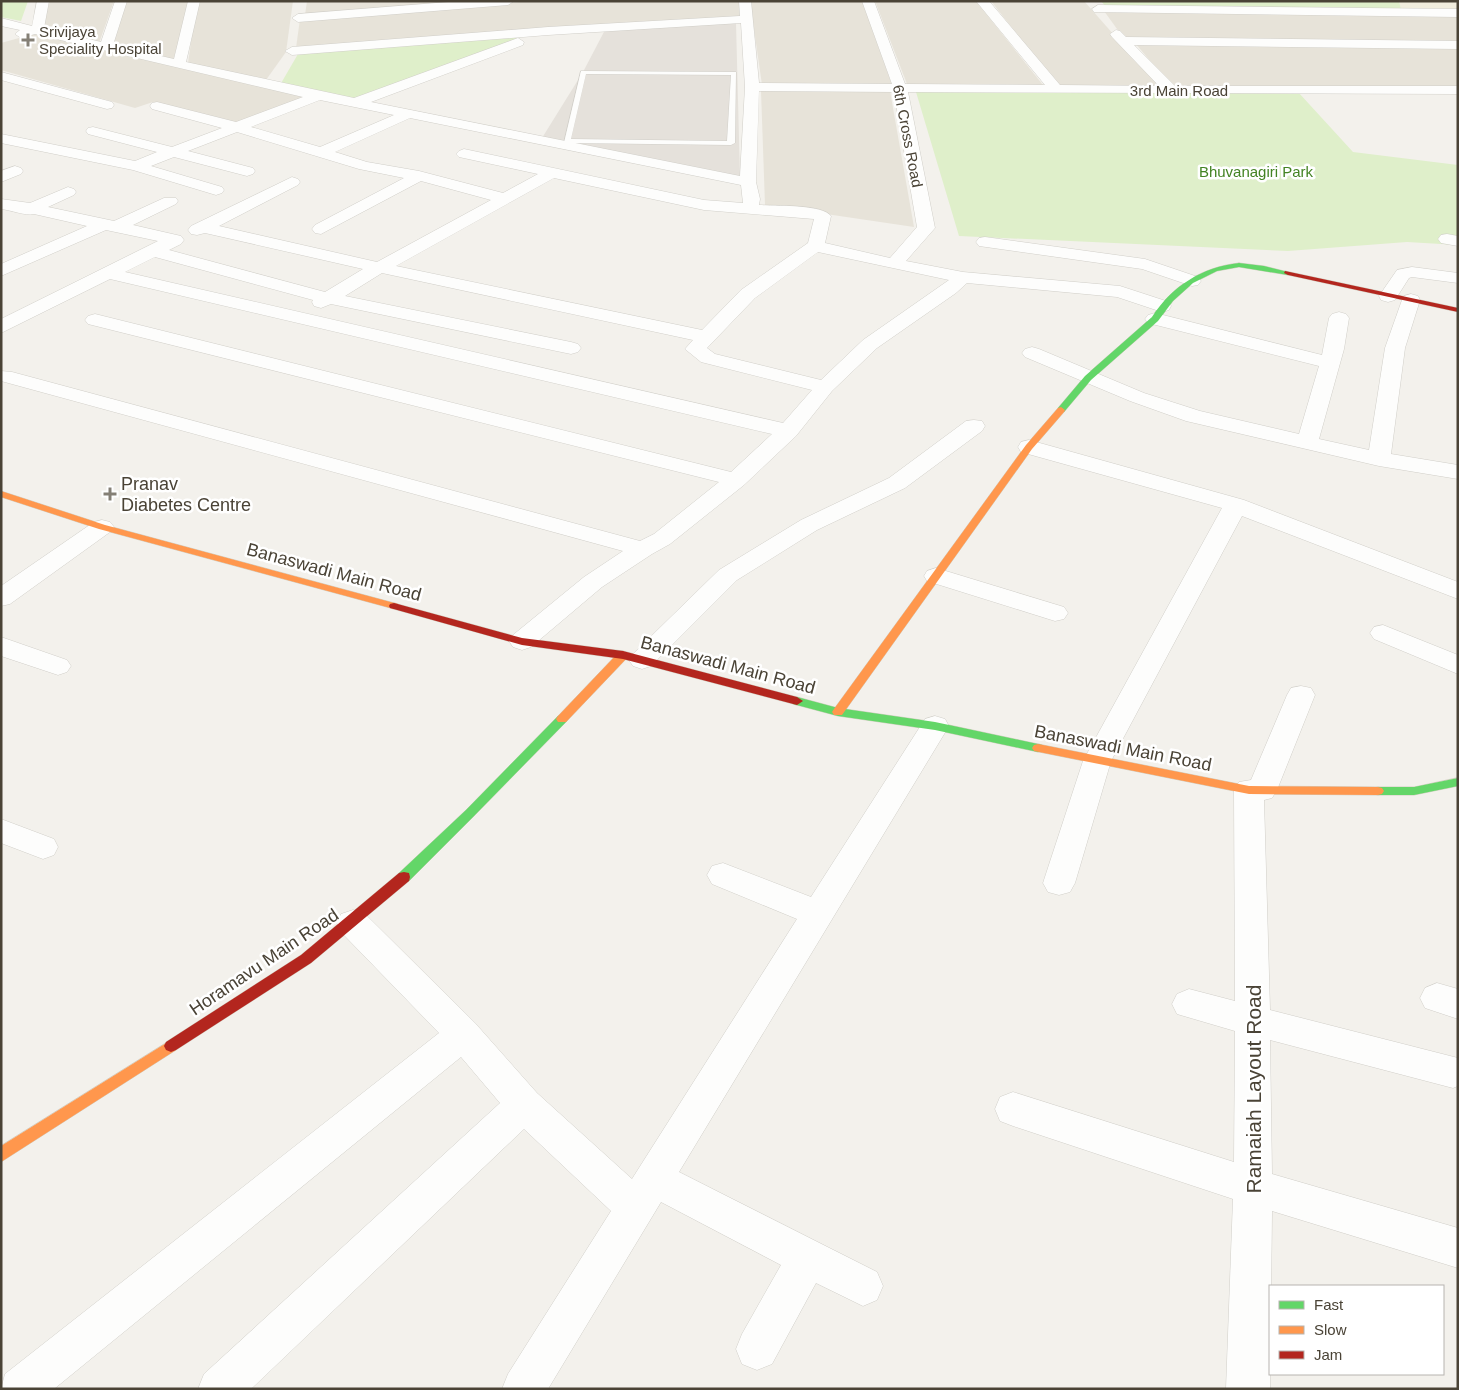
<svg xmlns="http://www.w3.org/2000/svg" width="1459" height="1390" viewBox="0 0 1459 1390" font-family="Helvetica,sans-serif">
	<rect width="100%" height="100%" fill="#f3f1ec"/>
	<g fill="#e7e3d9">
		<path d="M50 1H114L99 43 42 28Z"/>
		<path d="M126 1H192L173 60 113 46Z"/>
		<path d="M197 1H293L286 52 266 80 188 63Z"/>
		<path d="M307 1H486L305 15Z"/>
		<path d="M533 1H740L741 16 296 48 300 19Z"/>
		<path d="M750 1H862L892 85H762Z"/>
		<path d="M875 1H976L1043 85 907 84Z"/>
		<path d="M991 1H1084L1160 87H1058Z"/>
		<path d="M1104 11 1458 15V43L1125 40Z"/>
		<path d="M37 33 309 96 238 123 153 102 135 108 1 70V43Z"/>
		<path d="M1136 44 1458 48V89L1170 85Z"/>
		<path d="M761 91H890L914 227 765 205Z"/>
	</g>
	<path fill="#e5e1db" d="M736 23 740 177 542 138 583 72 605 30Z"/>
	<path fill="#f1eddd" d="M1399 1H1458V10L1401 9Z"/>
	<g fill="#dfefca">
		<path d="M1 1H28L21 21 1 17Z"/>
		<path d="M1101 1H1399L1401 9 1107 8Z"/>
		<path d="M527 35 356 99 280 85 298 54Z"/>
		<path d="M916 92 1299 93 1353 152 1458 165V245L1407 242 1288 251 959 236Z"/>
	</g>
	<g fill="none" stroke-linecap="round" stroke-linejoin="round">
		<g stroke="#d1cfc9" stroke-width="1">
			<path id="lane" d="M581 71 736 72 735 143 731 145 570 143 569 147H563ZM586 74 731 75 727 141 571 139Z"/>
		</g>
		<g stroke="#d1cfc9" stroke-width="1">
			<g id="street">
				<path d="M37 1H49L44 28 101 42 115 1H127L113 45 174 59 188 1H200L186 62 354 98 518 38 524 42 523 45 371 102 740 176 745 87 741 23 548 35 292 55 285 51 292 47 548 27 740 16 739 1H751L759 83 892 84 862 1H874L905 84 1045 85 976 1H989L1060 85 1159 86 1112 37 1110 34 1116 30 1120 31 1126 37 1458 41V49L1134 45 1175 86H1458V94L908 92 935 228 906 261 963 272 1120 286 1169 302 1171 306 1169 310 1162 312 1117 297 967 283 956 293 877 348 832 391 796 436 744 485 670 544 652 554 602 587 531 647 522 650 513 647 509 641 513 635 584 577 623 551 1 381V371L12 372 640 541 654 534 719 482 88 324 85 320 88 316 95 314 731 472 772 434 110 279 1 333V319L158 241 106 230 1 276V264L87 226 34 214C25 216 11 210 1 209V199L30 203 68 187 74 189 76 192 74 195 48 207 114 221 164 198H176L178 201 176 204 133 225 181 236 184 240 181 244 169 250 325 292 363 269 205 233 197 235 191 234 188 230 191 226 292 177 298 179 300 182 298 185 219 226 377 262 491 200 421 181 321 234 315 233 312 229 315 225 404 178 359 169 237 132 188 151 253 168 255 171 253 174 247 176 174 157 151 166 222 187 224 190 222 193 216 195 133 170 1 143V134L135 161 157 152 88 134 86 131 88 128 93 127 172 147 222 128 152 109 150 106 152 103 157 102 236 122 303 97 35 34 21 38 15 34 20 30 1 26V18L32 26ZM759 91 894 92 917 227 890 258 825 243 831 216C823 204 774 206 759 205L760 199 756 182ZM320 100 394 115 320 147 251 127ZM410 118 741 185 743 203 704 200 464 149 459 151 456 154 459 157 538 174 503 193 419 171 367 162 335 152ZM554 178 704 210 814 219 808 243 741 290 702 330 396 266ZM818 252 949 280 863 340 821 380 715 354 707 348 755 298ZM155 257 313 300 312 302 314 306 321 308 331 304 571 354 578 352 581 348 578 344 571 342 345 296 382 273 693 340 685 349 701 362 812 390 783 423 125 272Z"/>
				<path d="M461 1H514L508 5 298 22 292 18 298 14Z"/>
				<path d="M1098 5 1458 9V17L1094 12 1092 9Z"/>
				<path d="M1 72 112 102 114 105 112 108 107 109 1 80Z"/>
				<path d="M15 166 21 168 23 171 21 174 1 182V171Z"/>
				<path d="M1447 234 1458 236V246L1441 243 1438 239 1441 235Z"/>
				<path d="M985 237 1145 259 1198 277 1201 281 1198 285 1192 286 1142 269 979 246 976 242 979 238Z"/>
				<path d="M1412 267 1458 273V283L1412 277 1409 278 1395 300 1388 302 1381 300 1379 296 1397 270Z"/>
				<path d="M1411 294 1418 296 1420 300 1405 348 1391 454 1458 465V479L1379 466 1186 421 1130 401 1025 357 1022 353 1025 349 1032 347 1039 349 1144 393 1200 411 1299 434 1319 366 1148 323 1145 319 1148 315 1155 313 1322 355 1329 318 1332 314 1339 312 1346 314 1349 318 1344 349 1319 439 1369 450 1385 348 1402 300 1404 296Z"/>
				<path d="M974 420 982 421 985 426 982 431 905 488 817 530 737 580 651 666 642 669 633 666 629 660 633 654 719 570 801 520 889 478 966 421Z"/>
				<path d="M1029 440 1244 500 1458 582V599L1242 516 1111 761 1075 883 1070 892 1059 895 1048 892 1043 883 1083 761 1222 508 1021 452 1018 447 1021 442Z"/>
				<path d="M102 520 110 522 114 527 110 532 10 604 1 606V586L94 522Z"/>
				<path d="M936 568 1064 607 1068 613 1064 619 1055 621 927 581 924 576 927 571Z"/>
				<path d="M1383 625 1458 655V674L1374 639 1370 633 1374 627Z"/>
				<path d="M1 637 67 660 71 666 67 672 58 675 1 656Z"/>
				<path d="M1301 686 1311 688 1315 695 1277 790 1272 798 1264 800 1270 1010 1458 1058V1086L1453 1088 1270 1040 1272 1174 1458 1228V1268L1272 1211 1270 1389H1226L1233 1199 1013 1126 1000 1121 995 1109 1000 1097 1013 1092 1234 1162 1235 1031 1177 1014 1172 1004 1177 994 1189 989 1235 1001 1234 790 1239 782 1251 780 1287 695 1291 688Z"/>
				<path d="M935 716 945 719 949 726 679 1172 877 1272 883 1286 877 1300 863 1306 816 1283 772 1364 757 1370 742 1364 736 1349 742 1334 781 1265 661 1202 548 1389H502L508 1374 611 1211 524 1129 251 1389H198L204 1374 500 1103 461 1057 54 1389H1L5 1374 439 1033 341 932 337 923 341 914 353 910 365 914 475 1023 537 1093 632 1179 797 919 712 884 707 875 712 866 723 863 811 897 925 719Z"/>
				<path d="M1 819 54 839 58 847 54 855 43 859 1 843Z"/>
				<path d="M1437 983 1458 989V1019L1425 1008 1420 998 1425 988Z"/>
			</g>
		</g>
		<g stroke="#d3cfc2" stroke-width="1">
			<g id="fast">
				<path d="M1239 263 1264 266 1292 273 1288 275 1239 267 1217 271 1193 283 1173 301 1158 321 1091 380 1064 412H1058V408L1085 376 1152 317C1172 286 1202 267 1239 263Z"/>
				<path d="M797 697 838 708 935 722 1038 744 1042 745 1044 748 1042 751 1038 752 935 730 838 716 793 704 791 701Z"/>
				<path d="M562 715 568 719 566 722 474 816 409 881 404 882 399 881 398 877 399 873 466 810 558 716Z"/>
				<path d="M1458 778V786L1414 795H1378L1374 794 1372 791 1374 788 1378 787H1414Z"/>
			</g>
		</g>
		<g stroke="#d3cfc2" stroke-width="1">
			<g id="slow">
				<path d="M1061 407 1065 410 1064 412 1032 449 842 715H834L832 712 834 709 1026 445 1058 408Z"/>
				<path d="M1 491 105 525 398 604 399 606 394 609 99 529 1 497Z"/>
				<path d="M623 651 628 655 627 658 566 722H558L556 719 558 716 619 652Z"/>
				<path d="M1038 744 1249 786 1378 787 1382 788 1384 791 1382 794 1378 795 1249 794 1034 751 1032 748 1034 745Z"/>
				<path d="M171 1040 176 1042 178 1046 176 1050 1 1162V1146Z"/>
			</g>
		</g>
		<g stroke="#d3cfc2" stroke-width="1">
			<g id="jam">
				<path d="M1285 271 1458 308V312L1288 275 1284 273Z"/>
				<path d="M394 603 522 638 623 651 797 697 803 701 797 705 623 659 522 645 390 608 389 606 390 604Z"/>
				<path d="M404 872 409 873 410 877 409 881 311 963 176 1050 171 1052 166 1050 164 1046 166 1042 301 955 399 873Z"/>
			</g>
		</g>
		<use href="#lane" fill="#fdfdfc" fill-rule="evenodd"/>
		<use href="#street" fill="#fdfdfc" fill-rule="evenodd"/>
		<use href="#fast" fill="#63d668" fill-rule="evenodd"/>
		<use href="#slow" fill="#ff974d" fill-rule="evenodd"/>
		<use href="#jam" fill="#b3261e" fill-rule="evenodd"/>
	</g>
	<g fill="#858076" stroke="#fff" stroke-width="2">
		<path d="M25.5 32.5h5v5h5v5h-5v5h-5v-5h-5v-5h5z"/>
		<path d="M107.5 486.5h5v5h5v5h-5v5h-5v-5h-5v-5h5z"/>
	</g>
	<g text-anchor="middle" dominant-baseline="central" stroke-width="5" stroke-linejoin="round" paint-order="stroke">
		<g font-size="15" fill="#4a4336" stroke="#fff" text-anchor="start">
			<text x="39" y="31">Srivijaya<tspan x="39" dy="17">Speciality Hospital</tspan></text>
		</g>
		<g font-size="15" fill="#4a4336" stroke="#fff">
			<text x="1179" y="90">3rd Main Road</text>
			<text transform="translate(908 136) rotate(79)">6th Cross Road</text>
		</g>
		<g font-size="15" fill="#438323" stroke="#fff">
			<text x="1256" y="171">Bhuvanagiri Park</text>
		</g>
		<g font-size="18" fill="#4a4336" stroke="#fff" text-anchor="start">
			<text x="121" y="484">Pranav<tspan x="121" dy="21">Diabetes Centre</tspan></text>
		</g>
		<g font-size="18" fill="#4a4336" stroke="#fff">
			<text transform="translate(334 572) rotate(15)">Banaswadi Main Road</text>
			<text transform="translate(728 665) rotate(15)">Banaswadi Main Road</text>
			<text transform="translate(1123 748) rotate(11)">Banaswadi Main Road</text>
			<text transform="translate(264 962) rotate(-34)">Horamavu Main Road</text>
		</g>
		<g font-size="21" fill="#4a4336" stroke="#fff">
			<text transform="translate(1253 1089) rotate(-90)">Ramaiah Layout Road</text>
		</g>
	</g>
	<rect width="1459" height="1390" fill="none" stroke="#4a4336" stroke-width="5"/>
	<rect x="1269" y="1285" width="175" height="90" fill="#ffffff" stroke="#b7b4af"/>
	<rect x="1279" y="1301" width="25" height="8" fill="#63d668" stroke="#b7b4af"/>
	<text x="1314" y="1310" font-size="15" fill="#4a4336">Fast</text>
	<rect x="1279" y="1326" width="25" height="8" fill="#ff974d" stroke="#b7b4af"/>
	<text x="1314" y="1335" font-size="15" fill="#4a4336">Slow</text>
	<rect x="1279" y="1351" width="25" height="8" fill="#b3261e" stroke="#b7b4af"/>
	<text x="1314" y="1360" font-size="15" fill="#4a4336">Jam</text>
</svg>
